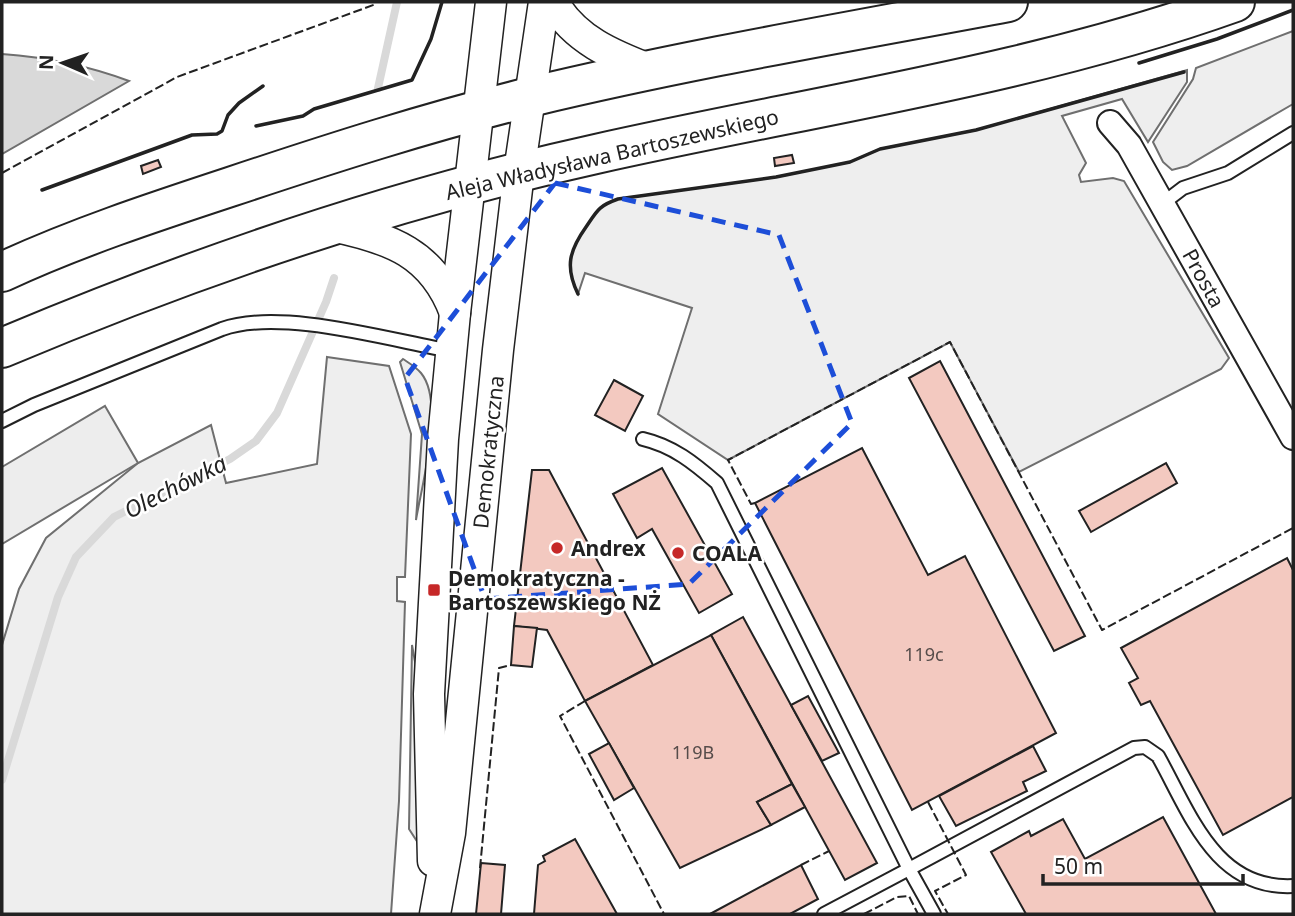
<svg xmlns="http://www.w3.org/2000/svg" width="1295" height="916" viewBox="0 0 1295 916" font-family="'Noto Sans',sans-serif">
	<rect width="100%" height="100%" fill="#fff"/>
	<g fill="#eee" stroke="#6f6f6f" stroke-width="2">
		<path d="M1293 31V104L1187 166 1172 170 1163 162 1153 142 1193 79 1196 68Z"/>
		<path d="M1187 70V82L1148 142 1122 99 1062 116 1086 163 1079 175 1081 182 1113 178 1124 181 1229 358 1221 369 1019 472 950 342 728 460 658 414 692 308 585 273 578 294C565 267 569 251 586 227 597 211 598 206 618 199L776 177 850 162 880 149 976 130Z"/>
		<path d="M327 357 389 366 411 434 405 577H397V601L405 602 399 801 391 914H2V645L19 589 46 538 138 463 211 425 226 483 317 464Z"/>
		<path d="M403 359C409 363 416 367 421 373 445 402 422 484 416 520L422 434 400 362Z"/>
		<path d="M412 645 421 695 422 849 409 829Z"/>
	</g>
	<path fill="#ededed" stroke="#6f6f6f" stroke-width="2" d="M105 406 138 463 2 544V467Z"/>
	<path fill="#d9d9d9" stroke="#6f6f6f" stroke-width="2" d="M2 54C44 57 89 66 129 81L2 154Z"/>
	<g fill="none" stroke-linecap="round" stroke-linejoin="round">
		<g stroke="#d9d9d9" stroke-width="8">
			<path d="M378 88 397 2"/>
			<path d="M2 780 58 597 76 557 114 517 230 459 256 441 277 413 326 302 334 278"/>
		</g>
	</g>
	<g fill="#f3c9c0" stroke="#222" stroke-width="2">
		<path d="M792 155 794 163 775 166 774 158Z"/>
		<path d="M158 160 161 167 143 174 141 166Z"/>
		<path d="M940 361 1085 636 1054 651 909 378Z"/>
		<path d="M614 380 643 396 625 431 595 415Z"/>
		<path d="M862 448 928 575 965 556 1056 733 912 810 755 503Z"/>
		<path d="M1166 463 1177 483 1091 532 1079 511Z"/>
		<path d="M662 468 732 594 699 613 652 529 637 538 613 494Z"/>
		<path d="M532 470H549L653 665 585 701 547 630 514 626Z"/>
		<path d="M1287 558 1293 570V797L1223 835 1150 701 1141 705 1129 683 1138 678 1121 648Z"/>
		<path d="M743 617 877 863 845 880 711 635Z"/>
		<path d="M514 626 537 628 532 667 511 665Z"/>
		<path d="M711 635 792 784 757 802 771 825 680 868 585 701Z"/>
		<path d="M808 696 839 753 822 761 791 705Z"/>
		<path d="M609 743 634 788 614 800 589 754Z"/>
		<path d="M1033 746 1046 771 1023 782 1027 791 956 826 939 796Z"/>
		<path d="M792 784 805 807 771 825 757 802Z"/>
		<path d="M1163 817 1216 914H1026L991 852 1029 831 1031 836 1063 819 1085 859Z"/>
		<path d="M575 839 617 914H534L538 865 545 861 543 856Z"/>
		<path d="M481 863 505 865 501 914H476Z"/>
		<path d="M801 865 818 899 790 914H710Z"/>
	</g>
	<g fill="none" stroke-linecap="round" stroke-linejoin="round">
		<g stroke="#222" stroke-width="16">
			<g id="service">
				<path d="M1162 204 1183 188 1228 173 1293 133"/>
				<path d="M2 421 34 405 222 329C280 308 389 340 451 351"/>
				<path d="M643 439C673 446 694 463 717 483L909 869 824 914"/>
				<path d="M934 914 909 869 1134 748 1145 747 1158 756C1190 813 1215 890 1293 886"/>
			</g>
		</g>
		<g stroke="#222" stroke-width="28">
			<path id="minor" d="M1110 123 1129 145 1293 437"/>
		</g>
		<g stroke="#222" stroke-width="33">
			<g id="tertiary">
				<path d="M553 2C575 40 612 55 651 70"/>
				<path d="M332 226C390 238 433 253 455 313"/>
				<path d="M433 861 429 694 443 439 455 313 491 2"/>
				<path d="M435 914 450 833 498 350 519 172 544 2"/>
			</g>
		</g>
		<g stroke="#222" stroke-width="42">
			<g id="primary">
				<path d="M2 272C75 238 154 212 230 187 329 154 428 122 530 97 688 59 848 32 1008 2"/>
				<path d="M2 348C194 267 392 199 596 154 809 106 1028 76 1235 2"/>
			</g>
		</g>
		<use href="#service" stroke="#fff" stroke-width="12"/>
		<use href="#minor" stroke="#fff" stroke-width="24"/>
		<use href="#tertiary" stroke="#fff" stroke-width="30"/>
		<use href="#primary" stroke="#fff" stroke-width="38"/>
		<g stroke="#222" stroke-width="2" stroke-dasharray="9 3.5" stroke-linecap="butt">
			<path d="M2 173 177 77 376 4V2"/>
			<path d="M755 503 751 504 728 460 950 342 1102 630 1293 528"/>
			<path d="M585 701 560 716 664 914"/>
			<path d="M928 802 966 875 935 891 948 914"/>
			<path d="M801 865 829 851"/>
			<path d="M480 868 499 668 511 665"/>
			<path d="M864 914 897 897 909 896 918 914"/>
		</g>
		<g stroke="#222" stroke-width="3.5">
			<path d="M1139 63 1217 39 1293 10"/>
			<path d="M256 126 303 116 314 109 412 80 431 39 442 2"/>
			<path d="M42 190 192 135 217 134 222 131 228 115 239 103 263 86"/>
			<path d="M578 294C565 267 569 251 586 227 597 211 598 206 618 199L776 177 850 162 880 149 976 130 1184 72"/>
		</g>
	</g>
	<path fill="none" stroke="#1d4ed8" stroke-width="5" stroke-dasharray="14 9" stroke-linejoin="round" d="M555 183 779 235 852 423 689 584 485 599 405 378Z"/>
	<g fill="#c62828" stroke="#fff" stroke-width="2.5">
		<circle cx="557" cy="548" r="7"/>
		<circle cx="678" cy="553" r="7"/>
		<rect x="427" y="583" width="14" height="14" rx="3.5"/>
	</g>
	<g text-anchor="middle" dominant-baseline="central" stroke-width="5" stroke-linejoin="round" paint-order="stroke">
		<g font-size="18" fill="#564c4a">
			<text x="924" y="654">119c</text>
			<text x="693" y="752">119B</text>
		</g>
		<g font-size="21" fill="#222" stroke="#fff">
			<text transform="translate(612 154) rotate(-13)">Aleja Władysława Bartoszewskiego</text>
			<text transform="translate(1204 278) rotate(61)">Prosta</text>
			<text transform="translate(488 452) rotate(-84)">Demokratyczna</text>
		</g>
		<g font-size="21" font-weight="bold" fill="#222" stroke="#fff" text-anchor="start">
			<text x="571" y="548">Andrex</text>
			<text x="692" y="553">COALA</text>
			<text x="448" y="578">Demokratyczna -<tspan x="448" dy="24">Bartoszewskiego NŻ</tspan></text>
		</g>
		<g font-size="23" font-style="italic" fill="#222" stroke="#fff">
			<text transform="translate(175 486) rotate(-27)">Olechówka</text>
		</g>
	</g>
	<rect width="1295" height="916" fill="none" stroke="#222222" stroke-width="7"/>
	<g transform="translate(63 63) rotate(272)" stroke="#ffffff" stroke-width="5" paint-order="stroke">
	<path d="M0-5L12 26L0 18L-12 26Z" fill="#222222"/>
	<text y="-10" font-size="19" font-weight="bold" text-anchor="middle" fill="#222222">N</text>
	</g>
	<path d="M1043 874v10h200v-10" fill="none" stroke="#222222" stroke-width="3.5"/>
	<text x="1054" y="874" font-size="21" fill="#222222" stroke="#ffffff" stroke-width="5" paint-order="stroke">50 m</text>
</svg>
